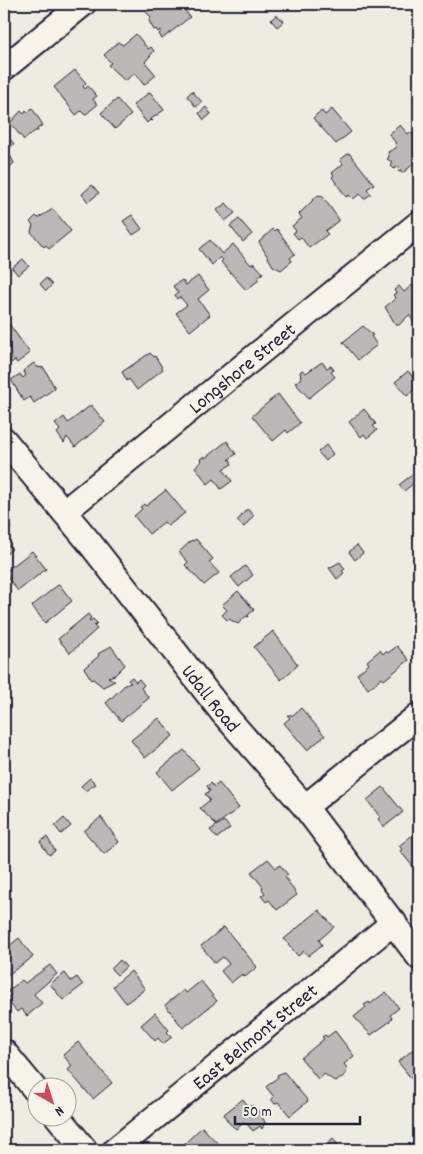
<svg xmlns="http://www.w3.org/2000/svg" width="423" height="1154" viewBox="0 0 423 1154" font-family="Dekko,sans-serif">
	<rect width="100%" height="100%" fill="#eeebe1"/>
	<filter id="ink" filterUnits="userSpaceOnUse"><feTurbulence type="fractalNoise" baseFrequency=".02" numOctaves="2"/><feDisplacementMap in="SourceGraphic" scale="10" xChannelSelector="R" yChannelSelector="G"/><feConvolveMatrix kernelMatrix="1 2 1 2 8 2 1 2 1" color-interpolation-filters="sRGB"/></filter>
	<g filter="url(#ink)">
		<g fill="#bbb8b7" stroke="#22223b">
			<polygon points="150,4 180,4 190,17 162,39 159,34 162,31 161,30 158,32 156,29 154,30 149,21 151,17 146,12 152,7"/>
			<polygon points="276,15 284,21 277,27 271,20"/>
			<polygon points="136,34 148,49 151,47 154,51 145,62 156,75 144,85 135,73 125,81 108,65 111,63 104,55 118,42 123,45"/>
			<polygon points="75,70 86,83 83,86 85,89 88,86 97,96 93,99 97,105 85,115 81,111 76,115 54,87"/>
			<polygon points="192,91 202,102 196,107 187,96"/>
			<polygon points="150,92 164,110 151,119 153,121 150,120 147,123 133,105"/>
			<polygon points="117,99 131,115 115,129 101,113"/>
			<polygon points="206,107 211,114 204,120 199,113"/>
			<polygon points="32,108 43,125 37,129 38,131 35,131 24,140 10,123 21,111 24,114 26,110 28,112"/>
			<polygon points="332,109 351,132 336,144 313,118 317,114 322,111 325,115"/>
			<polygon points="400,125 408,134 410,132 413,135 414,133 417,140 419,138 419,159 403,173 398,171 401,170 398,166 394,169 390,165 392,162 387,159 389,157 388,152 396,148 395,142 389,134"/>
			<polygon points="4,132 14,144 7,150 14,163 4,172"/>
			<polygon points="349,153 374,184 367,189 371,194 364,199 360,194 353,199 349,195 346,197 332,177 334,175 332,173 343,164 340,160"/>
			<polygon points="92,185 99,193 88,202 82,194"/>
			<polygon points="318,195 322,196 338,218 338,221 325,231 328,234 309,248 301,237 298,239 293,233 296,231 292,226 302,218 299,214"/>
			<polygon points="226,203 235,213 225,221 217,210"/>
			<polygon points="53,209 71,231 49,249 46,245 44,247 31,232 33,225 30,222 36,216 38,218"/>
			<polygon points="132,215 142,229 133,235 123,221"/>
			<polygon points="239,219 252,234 243,242 230,226"/>
			<polygon points="273,229 275,231 277,229 295,254 290,258 292,261 281,270 273,266 259,242"/>
			<polygon points="210,240 222,254 233,244 251,265 254,263 263,273 257,278 259,280 246,290 221,262 223,260 220,257 212,265 199,249"/>
			<polygon points="23,259 29,266 18,275 12,268"/>
			<polygon points="198,276 209,290 198,299 210,315 190,331 176,313 187,305 180,297 177,299 175,295 178,293 173,286 182,280 186,285"/>
			<polygon points="46,278 52,285 46,291 40,284"/>
			<polygon points="412,285 419,294 419,322 416,325 409,315 399,325 396,325 385,307 396,298 393,295 396,293 394,290 399,286 404,292"/>
			<polygon points="9,324 30,353 17,363 15,360 11,363 9,360 12,358 10,355 5,359 4,357 4,327"/>
			<polygon points="363,326 373,335 371,336 377,345 358,360 343,342"/>
			<polygon points="150,353 154,357 155,356 163,369 137,390 129,379 127,381 122,372"/>
			<polygon points="322,362 327,368 331,366 334,370 331,372 335,377 309,398 295,383 301,378 300,372 302,370 306,373"/>
			<polygon points="34,363 37,367 44,368 55,388 34,403 30,397 24,401 11,380 20,374 23,378 26,375 23,371"/>
			<polygon points="408,371 419,385 407,396 395,382"/>
			<polygon points="278,394 300,423 288,433 286,430 273,441 252,416"/>
			<polygon points="91,405 105,422 75,447 67,437 64,443 57,433 60,430 55,424 64,417 68,423"/>
			<polygon points="364,409 376,424 373,426 377,430 367,438 364,434 361,437 349,422"/>
			<polygon points="227,441 236,454 228,460 230,459 232,464 223,469 232,481 221,489 214,479 208,484 195,467 202,461 200,459 204,456 205,458"/>
			<polygon points="326,445 333,454 326,461 318,452"/>
			<polygon points="417,471 419,479 404,491 399,485"/>
			<polygon points="166,490 185,513 168,526 164,522 149,534 134,516 142,509 140,507 144,504 146,506"/>
			<polygon points="247,509 254,515 244,527 237,521"/>
			<polygon points="7,514 10,518 6,522 11,528 4,534 4,517"/>
			<polygon points="196,539 213,559 209,562 219,573 204,585 185,565 188,562 179,552 192,540 193,541"/>
			<polygon points="6,542 12,549 4,556 4,544"/>
			<polygon points="357,545 363,553 355,560 349,552"/>
			<polygon points="32,551 46,569 18,591 4,573"/>
			<polygon points="340,562 345,569 342,571 344,573 337,579 329,568"/>
			<polygon points="245,566 253,575 239,587 231,577"/>
			<polygon points="59,584 72,601 45,623 32,606"/>
			<polygon points="238,591 254,610 248,615 249,617 246,616 238,624 229,619 227,620 222,615 227,610 222,605"/>
			<polygon points="88,614 91,618 89,620 90,621 93,619 97,623 94,626 97,629 70,653 58,639"/>
			<polygon points="273,631 298,665 281,680 254,647"/>
			<polygon points="111,646 125,665 115,675 108,677 115,681 103,687 93,679 92,680 84,668 99,656 98,654"/>
			<polygon points="397,646 409,660 384,680 382,678 368,689 357,674 369,664 367,661 380,650 383,654 386,651 388,653"/>
			<polygon points="132,677 136,682 139,679 144,685 141,688 149,698 121,721 106,703 126,684 131,683 128,680"/>
			<polygon points="301,708 325,736 307,750 284,723 290,718 287,715 293,715"/>
			<polygon points="159,718 173,736 145,758 131,740"/>
			<polygon points="184,750 199,768 172,790 157,772"/>
			<polygon points="90,778 96,784 85,791 81,786"/>
			<polygon points="211,783 214,787 219,783 239,808 216,825 200,808 210,800 205,794 210,791 207,786"/>
			<polygon points="383,787 403,812 384,827 378,819 380,817 367,800"/>
			<polygon points="101,817 119,842 104,854 84,831"/>
			<polygon points="64,818 71,826 61,834 55,826"/>
			<polygon points="224,821 230,828 217,838 210,830"/>
			<polygon points="416,832 419,835 419,867 416,870 400,851 402,849 399,846"/>
			<polygon points="47,837 55,851 49,855 40,842"/>
			<polygon points="268,859 276,868 280,865 288,875 285,877 297,895 277,910 269,900 266,902 261,896 265,893 262,889 263,887 251,872"/>
			<polygon points="319,910 334,927 319,940 322,945 308,956 304,951 298,956 284,939"/>
			<polygon points="224,927 257,967 245,977 242,974 231,983 221,971 229,964 223,957 215,963 201,946"/>
			<polygon points="19,938 33,957 6,976 4,973 4,950"/>
			<polygon points="120,960 126,967 117,975 111,969"/>
			<polygon points="50,965 57,974 34,994 42,1003 27,1016 21,1009 17,1012 6,999 11,995 8,991 22,980 25,983"/>
			<polygon points="131,971 145,989 126,1003 113,986"/>
			<polygon points="65,973 71,981 77,977 83,985 63,1000 50,984"/>
			<polygon points="201,981 217,1001 183,1028 165,1005 184,990 186,993"/>
			<polygon points="386,992 399,1008 390,1015 392,1018 388,1023 371,1035 354,1017 366,1007 364,1005 369,1002 370,1004"/>
			<polygon points="155,1013 169,1030 167,1032 172,1037 163,1044 158,1038 155,1041 141,1025"/>
			<polygon points="335,1031 354,1056 344,1064 347,1068 346,1074 336,1082 324,1074 318,1079 301,1058 324,1039 322,1037 325,1035 327,1037"/>
			<polygon points="78,1042 112,1083 93,1099 68,1070 72,1066 63,1055"/>
			<polygon points="417,1046 419,1049 419,1088 398,1062"/>
			<polygon points="284,1072 308,1101 290,1116 278,1102 275,1104 271,1099 274,1097 266,1087 278,1077 277,1075"/>
			<polygon points="243,1099 249,1107 252,1105 257,1109 265,1122 262,1129 260,1126 253,1131 245,1122 236,1129 228,1122 224,1114"/>
			<polygon points="202,1127 224,1150 190,1150 184,1144"/>
			<polygon points="333,1138 338,1145 332,1150 324,1150 322,1148"/>
			<polygon points="4,1139 14,1150 4,1150"/>
		</g>
		<g fill="none" stroke-linecap="round" stroke-linejoin="round">
			<g stroke="#22223b" stroke-width="28">
				<g id="minor">
					<polyline points="4,68 83,4"/>
					<path id="s1" d="M4,440L89,542L223,713L305,807L419,957"/>
					<path id="s2" d="M64,512L419,223"/>
					<polyline points="305,807 419,715"/>
					<polyline points="4,1052 38,1093"/>
					<polyline points="57,1116 85,1150"/>
					<path id="s3" d="M115,1150L394,922"/>
				</g>
			</g>
			<use href="#minor" stroke="#f7f3e8" stroke-width="24"/>
		</g>
	</g>
	<g text-anchor="middle" stroke-width="4" stroke-linejoin="round" paint-order="stroke">
		<g font-size="20" fill="#22223b" stroke="#f7f3e8">
			<text dy="7" stroke="none"><textPath href="#s2" startOffset="229">Longshore Street</textPath></text>
			<text dy="7" stroke="none"><textPath href="#s1" startOffset="331">Udall Road</textPath></text>
			<text dy="7" stroke="none"><textPath href="#s3" startOffset="180">East Belmont Street</textPath></text>
		</g>
	</g>
	<rect width="423" height="1154" fill="none" stroke="#f7f3e8" stroke-width="20"/>
	<rect x="10" y="10" width="403" height="1134" fill="none" stroke="#22223b" stroke-width="2" filter="url(#ink)"/>
	<g transform="translate(52 1102) rotate(141)"><circle r="24" fill="#f7f3e8" stroke="#a29fa3"/>
	<path d="M0-4L9 19L0 12L-9 19Z" fill="#d1495b"/>
	<text y="-8" font-size="14" font-weight="bold" text-anchor="middle" fill="#22223b">N</text>
	</g>
	<path d="M235 1116v8h125v-8" fill="none" stroke="#22223b" stroke-width="2.5"/>
	<text x="243" y="1116" font-size="15" fill="#22223b" stroke="#f7f3e8" stroke-width="4" paint-order="stroke">50 m</text>
</svg>
